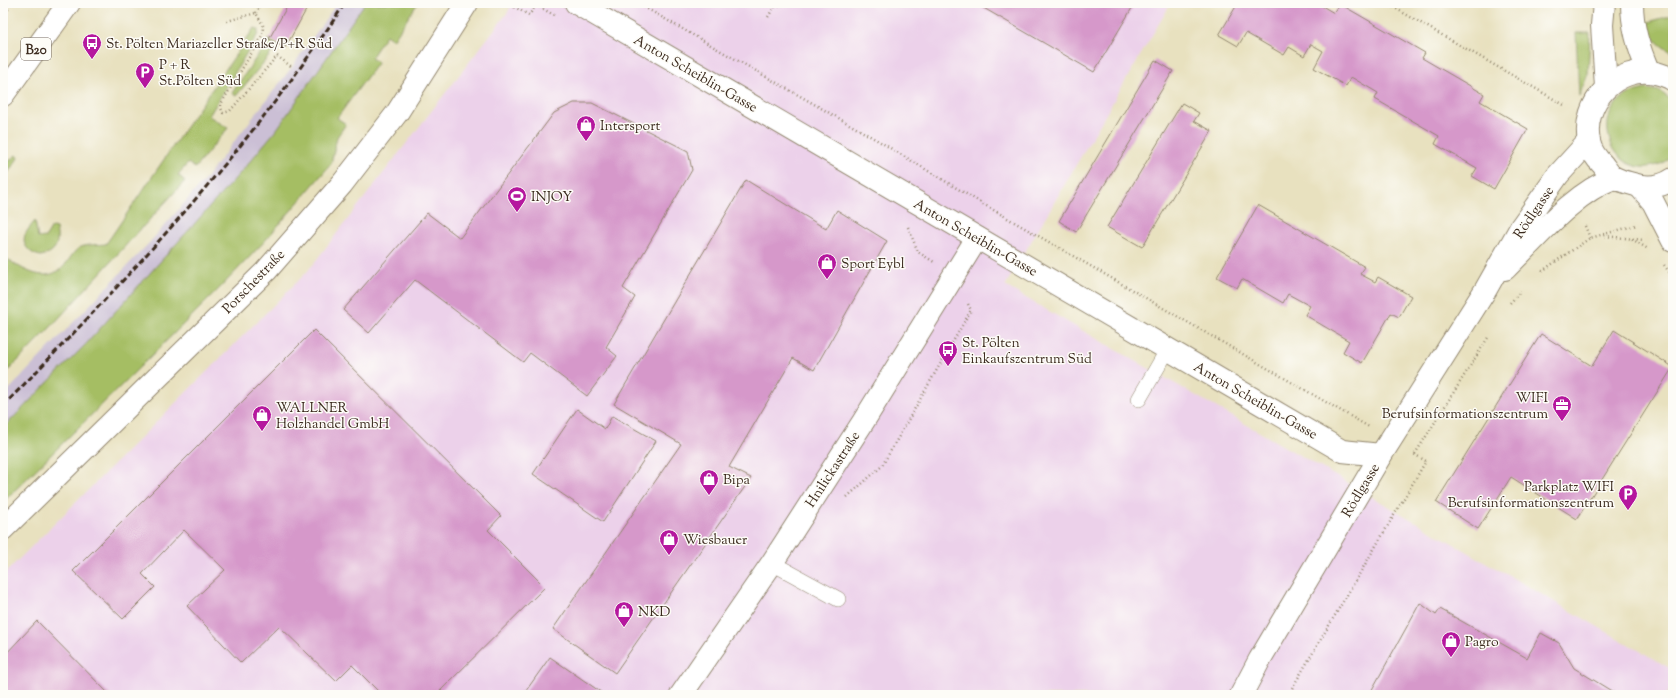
<svg xmlns="http://www.w3.org/2000/svg" width="1676" height="698" viewBox="0 0 1676 698" font-family="'Sorts Mill Goudy',serif">
	<rect width="100%" height="100%" fill="#fdfcf7"/>
	<filter id="ink" filterUnits="userSpaceOnUse"><feTurbulence type="fractalNoise" baseFrequency=".025" numOctaves="2"/><feDisplacementMap in="SourceGraphic" scale="8" xChannelSelector="R" yChannelSelector="G"/><feConvolveMatrix kernelMatrix="1 2 1 2 8 2 1 2 1" color-interpolation-filters="sRGB"/></filter>
	<filter id="wash" filterUnits="userSpaceOnUse"><feTurbulence type="fractalNoise" baseFrequency=".012" numOctaves="4" result="noise"/><feDisplacementMap in="SourceGraphic" scale="16" xChannelSelector="R" yChannelSelector="G"/><feGaussianBlur stdDeviation="0.9" result="paint"/><feColorMatrix in="noise" values="0 0 0 0 0 0 0 0 0 0 0 0 0 0 0 0 0 1.4 0 .05"/><feComposite in="paint" operator="in"/></filter>
	<g filter="url(#wash)">
		<rect width="100%" height="100%" fill="#e8e1bf"/>
		<polygon fill="#ecd1ea" points="512,3 1171,3 1005,286 1673,670 1673,685 1665,695 3,695 3,575 307,272 508,12"/>
		<polygon fill="#cbbfd5" points="337,3 365,3 277,129 241,172 87,343 3,428 3,396 150,242 202,183 292,67"/>
		<g fill="#a5be64" stroke="#707441">
			<polygon points="365,3 418,3 393,40 386,35 371,58 378,62 337,118 346,124 337,137 331,164 264,242 215,293 3,502 3,428 87,343 241,172 277,129"/>
			<path d="M1673,15V52C1659,47 1651,36 1645,23Z"/>
			<path d="M254,28L258,29V34L209,116L228,128L195,168L188,163L178,175L185,181L48,330L3,376V256C19,267 43,285 62,268C69,262 73,250 81,247C88,244 99,245 106,244Z"/>
			<polygon points="1576,33 1590,33 1588,74 1579,96"/>
			<polygon points="269,39 279,44 236,96 232,93"/>
			<path d="M1647,89L1659,91L1673,101V157C1613,199 1575,98 1647,89Z"/>
			<polygon points="16,155 18,158 3,180 3,166"/>
			<path d="M35,221L38,238L46,237L52,227L56,228C59,243 57,252 41,256C32,255 21,246 25,235C27,230 31,226 35,221Z"/>
		</g>
		<g id="blocks">
			<g fill="#d698ca">
				<polygon points="289,3 310,3 285,48 269,39"/>
				<polygon points="975,3 1135,3 1094,72"/>
				<polygon points="1238,3 1317,3 1334,13 1340,4 1425,53 1422,58 1484,94 1480,101 1528,129 1494,189 1472,176 1477,168 1435,144 1439,136 1375,99 1378,93 1351,77 1346,86 1314,68 1323,51 1311,44 1304,56 1289,47 1284,55 1246,33 1238,46 1219,35"/>
				<polygon points="1155,60 1173,71 1076,232 1059,221"/>
				<polygon points="574,103 592,103 688,151 692,170 623,288 635,297 606,347 617,356 587,396 530,353 523,362 415,280 369,333 343,310 427,213 460,238 554,113"/>
				<polygon points="1182,103 1199,113 1194,121 1212,131 1142,247 1107,227"/>
				<polygon points="746,180 826,229 837,210 887,241 814,370 793,358 729,467 751,478 615,673 553,629 681,444 614,404"/>
				<polygon points="1258,205 1365,267 1360,274 1375,282 1378,277 1411,296 1399,317 1391,313 1362,363 1343,352 1349,341 1305,315 1310,306 1288,294 1283,303 1242,279 1237,288 1217,277"/>
				<polygon points="314,330 501,516 488,530 545,587 436,695 382,695 352,665 336,681 279,626 241,663 187,606 225,570 184,530 142,574 155,587 123,619 73,571"/>
				<polygon points="1614,330 1673,367 1577,519 1511,477 1478,529 1436,502 1541,334 1592,366"/>
				<polygon points="577,409 605,429 612,416 656,441 603,522 533,474"/>
				<polygon points="1420,603 1436,615 1440,609 1527,658 1541,633 1559,643 1574,668 1618,695 1369,695"/>
				<polygon points="37,621 110,695 3,695 3,657"/>
				<polygon points="550,657 605,695 523,695"/>
			</g>
		</g>
	</g>
	<g filter="url(#ink)">
		<use href="#blocks" fill-opacity="0" stroke="#92866e" stroke-width="1"/>
		<g fill="none" stroke-linecap="round" stroke-linejoin="round">
			<g stroke="#92866e" stroke-width="16">
				<g id="lane">
					<polyline points="1139,399 1168,349"/>
					<polyline points="772,563 838,599"/>
				</g>
			</g>
			<g stroke="#92866e" stroke-width="24">
				<g id="street">
					<polyline points="681,695 772,563 863,422 977,238"/>
					<polyline points="1241,695 1260,659 1381,455"/>
				</g>
			</g>
			<g stroke="#92866e" stroke-width="24">
				<g id="secondary">
					<polyline points="576,3 1342,451 1381,455 1486,289 1521,227 1558,175 1589,141"/>
					<polyline points="1604,3 1602,25 1606,87"/>
					<path d="M1632,3C1632,28 1639,50 1649,72"/>
					<path d="M1673,80C1668,76 1662,75 1656,73C1617,64 1581,103 1589,142C1591,151 1596,158 1603,165C1606,169 1610,176 1615,178C1619,180 1625,182 1629,183C1644,188 1660,188 1673,179"/>
					<polyline points="1640,187 1653,202 1673,241"/>
					<path d="M1505,269C1536,239 1573,193 1614,178"/>
					<polyline points="3,529 266,271 342,184 397,113 467,3"/>
				</g>
			</g>
			<g stroke="#92866e" stroke-width="24">
				<polyline id="primary" points="3,95 69,3"/>
			</g>
			<g stroke="#92866e" stroke-width="2.5" stroke-dasharray="1 3" stroke-linecap="butt">
				<polyline points="507,3 529,15 538,3"/>
				<polyline points="637,3 877,140 983,204 1369,427"/>
				<polyline points="1386,3 1566,106"/>
				<polyline points="536,5 554,15"/>
				<polyline points="256,13 261,3"/>
				<polyline points="768,17 774,7 790,3"/>
				<polyline points="227,21 256,13 264,27 263,34 221,104 221,108 223,113 230,111 277,56 292,67"/>
				<polyline points="3,25 10,3"/>
				<polyline points="1585,226 1590,238"/>
				<polyline points="908,227 918,252 934,262"/>
				<polyline points="1605,236 1644,240"/>
				<polyline points="1632,239 1648,249"/>
				<polyline points="1664,265 1673,277"/>
				<polyline points="1542,271 1590,238 1637,225"/>
				<polyline points="1510,303 1521,291"/>
				<polyline points="1415,454 1489,336"/>
				<polyline points="847,497 882,466 971,310 967,302"/>
				<polyline points="1288,695 1426,461 1412,453"/>
			</g>
			<use href="#lane" stroke="#fff" stroke-width="15"/>
			<use href="#street" stroke="#fff" stroke-width="22"/>
			<use href="#secondary" stroke="#fff" stroke-width="22"/>
			<use href="#primary" stroke="#fff" stroke-width="22"/>
			<path stroke="#3b2a1e" stroke-width="3" stroke-dasharray="6 3" stroke-linecap="butt" d="M3,406C126,280 248,151 345,3"/>
		</g>
	</g>
	<defs>
		<g id="bus-pin" transform="scale(1)"><path d="M0 17L-7.5 6A9.5 9.5 0 1 1 7.5 6Z" fill="#b5179e" stroke="#fdfcf7"/><path d="M-5-6H5V4H4V6H2V4H-2V6H-4V4H-5ZM-3.5-4V0h7V-4ZM-3.5 1.2v1.5H-2V1.2ZM2 1.2v1.5H3.5V1.2Z" fill="#fff"/></g>
		<g id="parking-pin" transform="scale(1)"><path d="M0 17L-7.5 6A9.5 9.5 0 1 1 7.5 6Z" fill="#b5179e" stroke="#fdfcf7"/><path d="M-3.5-5.5H1a3.5 3.5 0 0 1 0 7H-1V5.5H-3.5ZM-1-3.4V-.6H.8a1.4 1.4 0 0 0 0-2.8Z" fill="#fff"/></g>
		<g id="shop-pin" transform="scale(1)"><path d="M0 17L-7.5 6A9.5 9.5 0 1 1 7.5 6Z" fill="#b5179e" stroke="#fdfcf7"/><path d="M-5-2.5h2.3a2.7 3.5 0 0 1 5.4 0H5L5.5 6h-11ZM-1.5-2.5h3a1.5 2.3 0 0 0-3 0Z" fill="#fff"/></g>
		<g id="stadium-pin" transform="scale(1)"><path d="M0 17L-7.5 6A9.5 9.5 0 1 1 7.5 6Z" fill="#b5179e" stroke="#fdfcf7"/><path d="M0-5a6.5 5 0 1 0 0 10a6.5 5 0 1 0 0-10ZM-3.5-1.8h7v3.6h-7Z" fill="#fff"/></g>
		<g id="office-pin" transform="scale(1)"><path d="M0 17L-7.5 6A9.5 9.5 0 1 1 7.5 6Z" fill="#b5179e" stroke="#fdfcf7"/><path d="M-6-3h4V-5.5h4V-3h4V5H-6ZM-1-4.5V-3h2v-1.5ZM-6 0V1H6V0Z" fill="#fff"/></g>
	</defs>
	<g fill-rule="evenodd">
		<use href="#bus-pin" x="92" y="43"/>
		<use href="#parking-pin" x="145" y="72"/>
		<use href="#shop-pin" x="586" y="125"/>
		<use href="#stadium-pin" x="517" y="196"/>
		<use href="#shop-pin" x="827" y="263"/>
		<use href="#bus-pin" x="948" y="350"/>
		<use href="#office-pin" x="1562" y="405"/>
		<use href="#shop-pin" x="262" y="415"/>
		<use href="#shop-pin" x="709" y="479"/>
		<use href="#parking-pin" x="1628" y="494"/>
		<use href="#shop-pin" x="669" y="539"/>
		<use href="#shop-pin" x="624" y="611"/>
		<use href="#shop-pin" x="1451" y="641"/>
	</g>
	<g text-anchor="middle" stroke-width="3" stroke-linejoin="round" paint-order="stroke">
		<rect fill="#fdfcf7" stroke="#75695f" stroke-width="1" x="21" y="38" width="30" height="22" rx="3"/>
		<g font-size="13" font-weight="bold" fill="#3b2a1e">
			<text x="36" y="54">B20</text>
		</g>
		<g font-size="14" fill="#3b2a1e" stroke="#fdfcf7" text-anchor="start">
			<text x="106" y="48">St. Pölten Mariazeller Straße/P+R Süd</text>
			<text x="159" y="69">P + R<tspan x="159" dy="16">St.Pölten Süd</tspan></text>
			<text x="600" y="130">Intersport</text>
			<text x="531" y="201">INJOY</text>
			<text x="841" y="268">Sport Eybl</text>
			<text x="962" y="347">St. Pölten<tspan x="962" dy="16">Einkaufszentrum Süd</tspan></text>
			<text x="1548" y="402" text-anchor="end">WIFI<tspan x="1548" dy="16">Berufsinformationszentrum</tspan></text>
			<text x="276" y="412">WALLNER<tspan x="276" dy="16">Holzhandel GmbH</tspan></text>
			<text x="723" y="484">Bipa</text>
			<text x="1614" y="491" text-anchor="end">Parkplatz WIFI<tspan x="1614" dy="16">Berufsinformationszentrum</tspan></text>
			<text x="683" y="544">Wiesbauer</text>
			<text x="638" y="616">NKD</text>
			<text x="1465" y="646">Pagro</text>
		</g>
		<g font-size="14" fill="#3b2a1e" stroke="#fdfcf7">
			<text transform="translate(696 73) rotate(30)" y="5">Anton Scheiblin-Gasse</text>
			<text transform="translate(1533 212) rotate(-56)" y="5">Rödlgasse</text>
			<text transform="translate(976 237) rotate(30)" y="5">Anton Scheiblin-Gasse</text>
			<text transform="translate(253 281) rotate(-46)" y="5">Porschestraße</text>
			<text transform="translate(1256 400) rotate(30)" y="5">Anton Scheiblin-Gasse</text>
			<text transform="translate(832 469) rotate(-57)" y="5">Hnilickastraße</text>
			<text transform="translate(1360 490) rotate(-59)" y="5">Rödlgasse</text>
		</g>
	</g>
	<rect width="1676" height="698" fill="none" stroke="#fdfcf7" stroke-width="16"/>
</svg>
